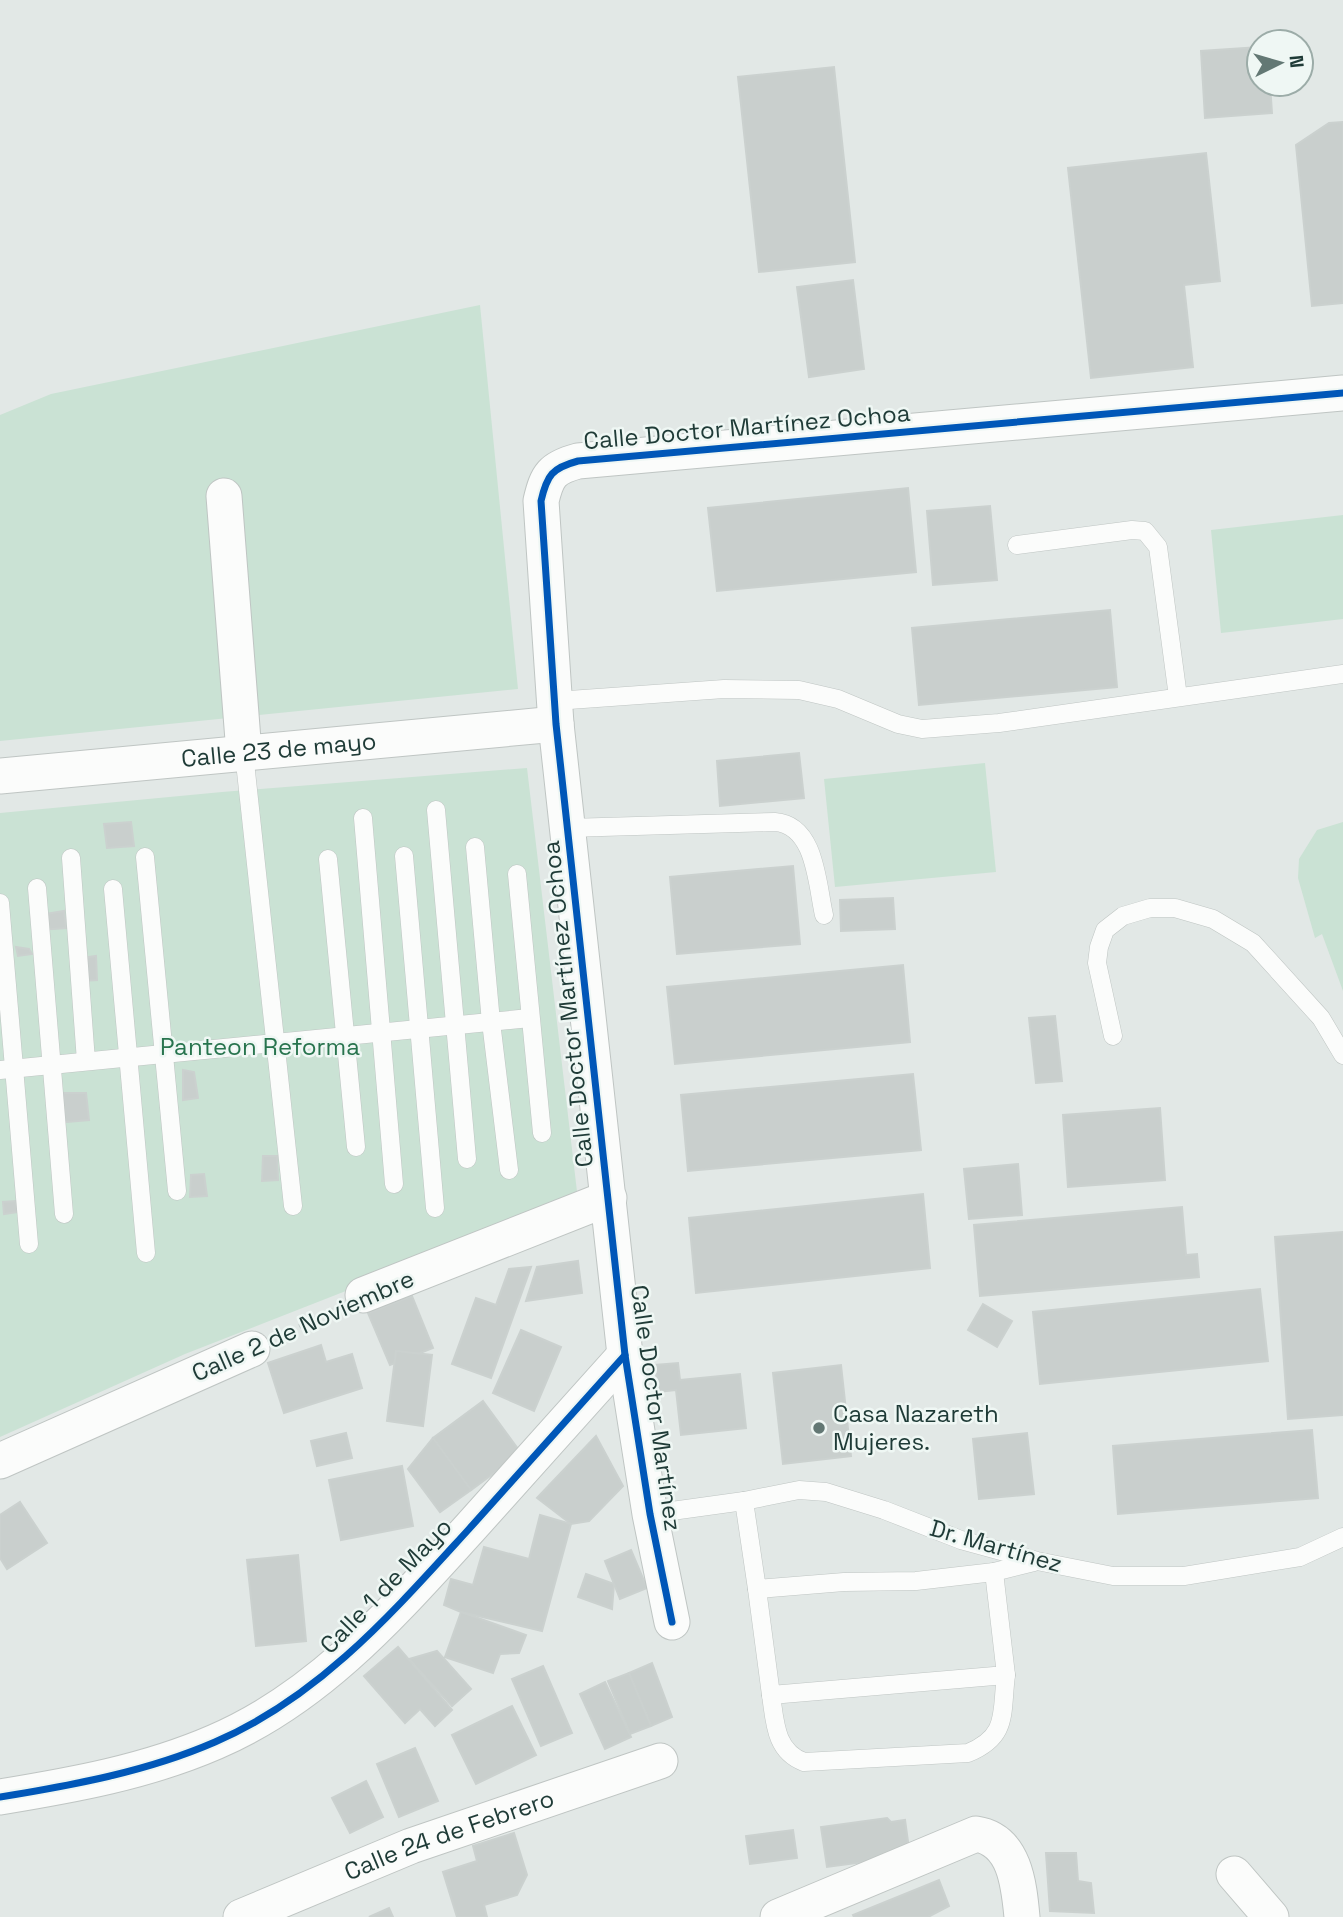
<svg xmlns="http://www.w3.org/2000/svg" width="1343" height="1917" viewBox="0 0 1343 1917" font-family="'Space Grotesk',sans-serif">
	<rect width="100%" height="100%" fill="#e2e8e6"/>
	<g fill="#cae2d4">
		<polygon points="480,305 518,689 0,741 0,415 51,394"/>
		<polygon points="1343,515 1343,619 1221,633 1211,530"/>
		<polygon points="985,763 996,872 835,887 824,779"/>
		<polygon points="527,768 578,1200 185,1354 0,1437 0,813 222,792"/>
		<polygon points="1343,822 1343,991 1322,934 1315,938 1298,878 1299,859 1317,830"/>
	</g>
	<g fill="#c9cfcd" stroke="#cbd1cf" stroke-width="2">
		<polygon points="1259,47 1259,84 1270,84 1272,113 1205,118 1201,51"/>
		<polygon points="834,67 855,262 759,272 738,77"/>
		<polygon points="1343,122 1343,303 1312,306 1296,145 1329,123"/>
		<polygon points="1206,153 1220,281 1184,285 1193,367 1091,378 1068,168"/>
		<polygon points="853,280 864,369 809,377 797,287"/>
		<polygon points="908,488 916,572 717,591 708,508"/>
		<polygon points="990,506 997,580 933,585 927,511"/>
		<polygon points="1110,610 1117,687 919,705 912,628"/>
		<polygon points="799,753 804,798 720,806 717,761"/>
		<polygon points="131,822 134,846 107,848 104,824"/>
		<polygon points="793,866 800,944 677,954 670,877"/>
		<polygon points="893,898 895,929 841,931 840,900"/>
		<polygon points="64,911 66,928 40,930 39,915"/>
		<polygon points="16,947 29,949 32,954 18,956"/>
		<polygon points="96,956 97,980 84,981 81,958"/>
		<polygon points="903,965 910,1042 675,1064 667,987"/>
		<polygon points="1055,1016 1062,1081 1036,1083 1029,1018"/>
		<polygon points="183,1070 194,1072 198,1098 183,1100"/>
		<polygon points="913,1074 921,1150 688,1171 681,1095"/>
		<polygon points="54,1093 86,1093 89,1120 56,1123"/>
		<polygon points="1160,1108 1165,1180 1068,1187 1063,1115"/>
		<polygon points="263,1156 277,1156 278,1180 262,1181"/>
		<polygon points="1018,1164 1022,1215 969,1219 964,1169"/>
		<polygon points="204,1174 207,1196 190,1197 191,1175"/>
		<polygon points="923,1194 930,1268 696,1293 689,1218"/>
		<polygon points="16,1201 18,1212 4,1214 3,1202"/>
		<polygon points="1182,1207 1186,1255 1197,1254 1199,1277 980,1296 974,1225"/>
		<polygon points="1343,1232 1343,1415 1288,1419 1275,1237"/>
		<polygon points="578,1261 582,1293 526,1301 537,1267"/>
		<polygon points="531,1267 491,1378 452,1364 476,1298 496,1305 509,1269"/>
		<polygon points="1260,1289 1268,1361 1040,1384 1033,1312"/>
		<polygon points="412,1296 433,1348 390,1365 368,1313"/>
		<polygon points="983,1304 1012,1321 997,1347 968,1330"/>
		<polygon points="521,1330 561,1347 534,1411 493,1393"/>
		<polygon points="321,1345 326,1362 352,1354 362,1388 284,1413 268,1363"/>
		<polygon points="396,1351 432,1355 423,1426 387,1421"/>
		<polygon points="678,1363 680,1380 740,1374 746,1428 681,1435 676,1390 658,1392 655,1365"/>
		<polygon points="841,1365 851,1456 783,1464 773,1373"/>
		<polygon points="483,1401 521,1453 471,1490 433,1438"/>
		<polygon points="1312,1430 1318,1498 1118,1514 1113,1446"/>
		<polygon points="346,1433 352,1458 317,1466 311,1441"/>
		<polygon points="1027,1433 1034,1494 979,1499 973,1439"/>
		<polygon points="596,1436 623,1486 589,1521 571,1524 537,1498"/>
		<polygon points="433,1438 471,1490 440,1512 408,1469"/>
		<polygon points="402,1466 413,1526 341,1540 329,1480"/>
		<polygon points="20,1502 47,1543 7,1569 0,1558 0,1515"/>
		<polygon points="540,1515 571,1524 542,1631 461,1612 444,1605 451,1579 473,1585 484,1547 529,1559"/>
		<polygon points="631,1550 647,1588 620,1599 605,1561"/>
		<polygon points="298,1555 306,1641 256,1646 247,1560"/>
		<polygon points="586,1574 614,1584 612,1609 578,1597"/>
		<polygon points="461,1612 526,1635 519,1653 500,1654 493,1673 445,1657"/>
		<polygon points="398,1647 452,1710 435,1726 420,1709 405,1723 364,1676"/>
		<polygon points="437,1651 471,1689 452,1706 409,1659"/>
		<polygon points="652,1663 672,1717 651,1726 629,1673"/>
		<polygon points="543,1666 572,1733 541,1746 512,1679"/>
		<polygon points="629,1673 651,1726 630,1734 608,1681"/>
		<polygon points="605,1682 631,1737 605,1749 580,1694"/>
		<polygon points="512,1706 536,1755 476,1784 452,1735"/>
		<polygon points="415,1748 438,1801 399,1817 377,1764"/>
		<polygon points="366,1781 383,1817 350,1833 332,1798"/>
		<polygon points="887,1818 891,1822 905,1820 910,1856 827,1867 821,1827"/>
		<polygon points="793,1830 797,1858 750,1864 746,1836"/>
		<polygon points="514,1833 527,1875 517,1895 484,1905 487,1917 457,1917 443,1872 477,1861 473,1846"/>
		<polygon points="1046,1853 1076,1853 1078,1881 1091,1883 1094,1913 1050,1911"/>
		<polygon points="939,1880 949,1906 928,1917 854,1917 853,1915"/>
		<polygon points="389,1908 393,1917 369,1917"/>
	</g>
	<g fill="none" stroke-linecap="round" stroke-linejoin="round">
		<g stroke="#bfc5c3" stroke-width="19">
			<g id="lane">
				<polyline points="1017,545 1132,530 1145,531 1158,547 1178,697"/>
				<polyline points="555,701 724,689 799,690 838,699 898,724 922,729 999,723 1343,674"/>
				<polyline points="244,753 293,1206"/>
				<polyline points="436,810 467,1159"/>
				<polyline points="363,818 394,1184"/>
				<path d="M568,828L775,822C816,825 817,885 824,915"/>
				<polyline points="475,847 491,1022 509,1170"/>
				<polyline points="404,856 435,1208"/>
				<polyline points="145,857 177,1191"/>
				<polyline points="71,858 86,1061"/>
				<polyline points="328,859 356,1147"/>
				<polyline points="517,874 542,1133"/>
				<polyline points="37,888 64,1214"/>
				<polyline points="113,889 146,1253"/>
				<polyline points="0,903 29,1244"/>
				<polyline points="1113,1036 1097,963 1099,947 1105,930 1123,916 1150,908 1175,908 1213,919 1253,943 1321,1018 1343,1055"/>
				<polyline points="0,1070 530,1018"/>
				<polyline points="744,1501 757,1589 844,1582 916,1581 994,1572 1034,1562"/>
				<polyline points="650,1514 744,1501 799,1490 826,1492 884,1510 961,1540 1037,1561 1113,1576 1184,1576 1300,1557 1343,1537"/>
				<polyline points="757,1589 771,1695 1006,1675 994,1572"/>
				<path d="M771,1695C775,1722 775,1751 804,1762L968,1753C1009,1736 1001,1713 1006,1675"/>
			</g>
		</g>
		<g stroke="#bfc5c3" stroke-width="37">
			<g id="street">
				<polyline points="224,496 244,753"/>
				<path id="s1" d="M0,776L556,724"/>
				<polyline points="363,1295 609,1198"/>
				<polyline points="0,1461 252,1349"/>
				<path d="M672,1622L650,1514L625,1355L556,724L541,501C547,475 552,468 578,461L1343,393"/>
				<path d="M0,1797C73,1785 146,1772 215,1742C320,1697 394,1611 469,1529C521,1471 573,1413 625,1355"/>
				<polyline points="1234,1874 1271,1917"/>
				<path id="s2" d="M241,1917L411,1846L660,1761"/>
				<path d="M778,1917L976,1834C1015,1840 1019,1885 1022,1917"/>
			</g>
		</g>
		<polyline stroke="#bfc8c7" stroke-width="4.5" stroke-dasharray="3.5 5" stroke-linecap="butt" points="284,1334 333,1310"/>
		<use href="#lane" stroke="#fbfcfb" stroke-width="18"/>
		<use href="#street" stroke="#fbfcfb" stroke-width="35"/>
		<g stroke="#eff7f4" stroke-width="11">
			<g id="cycleway">
				<path d="M672,1622L650,1514L625,1355L556,724L541,501C547,475 552,468 578,461L1343,393"/>
				<path d="M0,1797C73,1785 146,1772 215,1742C320,1697 394,1611 469,1529C521,1471 573,1413 625,1355"/>
			</g>
		</g>
		<use href="#cycleway" stroke="#0057b8" stroke-width="7"/>
	</g>
	<circle fill="#637874" stroke="#eff7f4" stroke-width="2.5" cx="819" cy="1428" r="7"/>
	<g text-anchor="middle" stroke-width="5" stroke-linejoin="round" paint-order="stroke">
		<g font-size="24" fill="#1f3b37" stroke="#eff7f4">
			<text transform="translate(747 427) rotate(-5)" y="8">Calle Doctor Martínez Ochoa</text>
			<text dy="8" stroke="none"><textPath href="#s1" startOffset="280">Calle 23 de mayo</textPath></text>
			<text transform="translate(568 1004) rotate(-96)" y="8">Calle Doctor Martínez Ochoa</text>
			<text transform="translate(303 1326) rotate(-24)" y="8">Calle 2 de Noviembre</text>
			<text transform="translate(656 1408) rotate(82)" y="8">Calle Doctor Martínez</text>
			<text transform="translate(996 1546) rotate(16)" y="8">Dr. Martínez</text>
			<text transform="translate(386 1586) rotate(-46)" y="8">Calle 1 de Mayo</text>
			<text dy="8" stroke="none"><textPath href="#s2" startOffset="224">Calle 24 de Febrero</textPath></text>
		</g>
		<g font-size="24" fill="#28744e" stroke="#eff7f4">
			<text x="260" y="1055">Panteon Reforma</text>
		</g>
		<g font-size="24" fill="#1f3b37" stroke="#eff7f4" text-anchor="start">
			<text x="833" y="1422">Casa Nazareth<tspan x="833" dy="28">Mujeres.</tspan></text>
		</g>
	</g>
	<g transform="translate(1280 63) rotate(85)"><circle r="33" fill="#eff7f4" stroke="#9caca8" stroke-width="2"/>
	<path d="M0-5L12 26L0 18L-12 26Z" fill="#637874"/>
	<text y="-10" font-size="19" font-weight="bold" text-anchor="middle" fill="#1f3b37">N</text>
	</g>
</svg>
